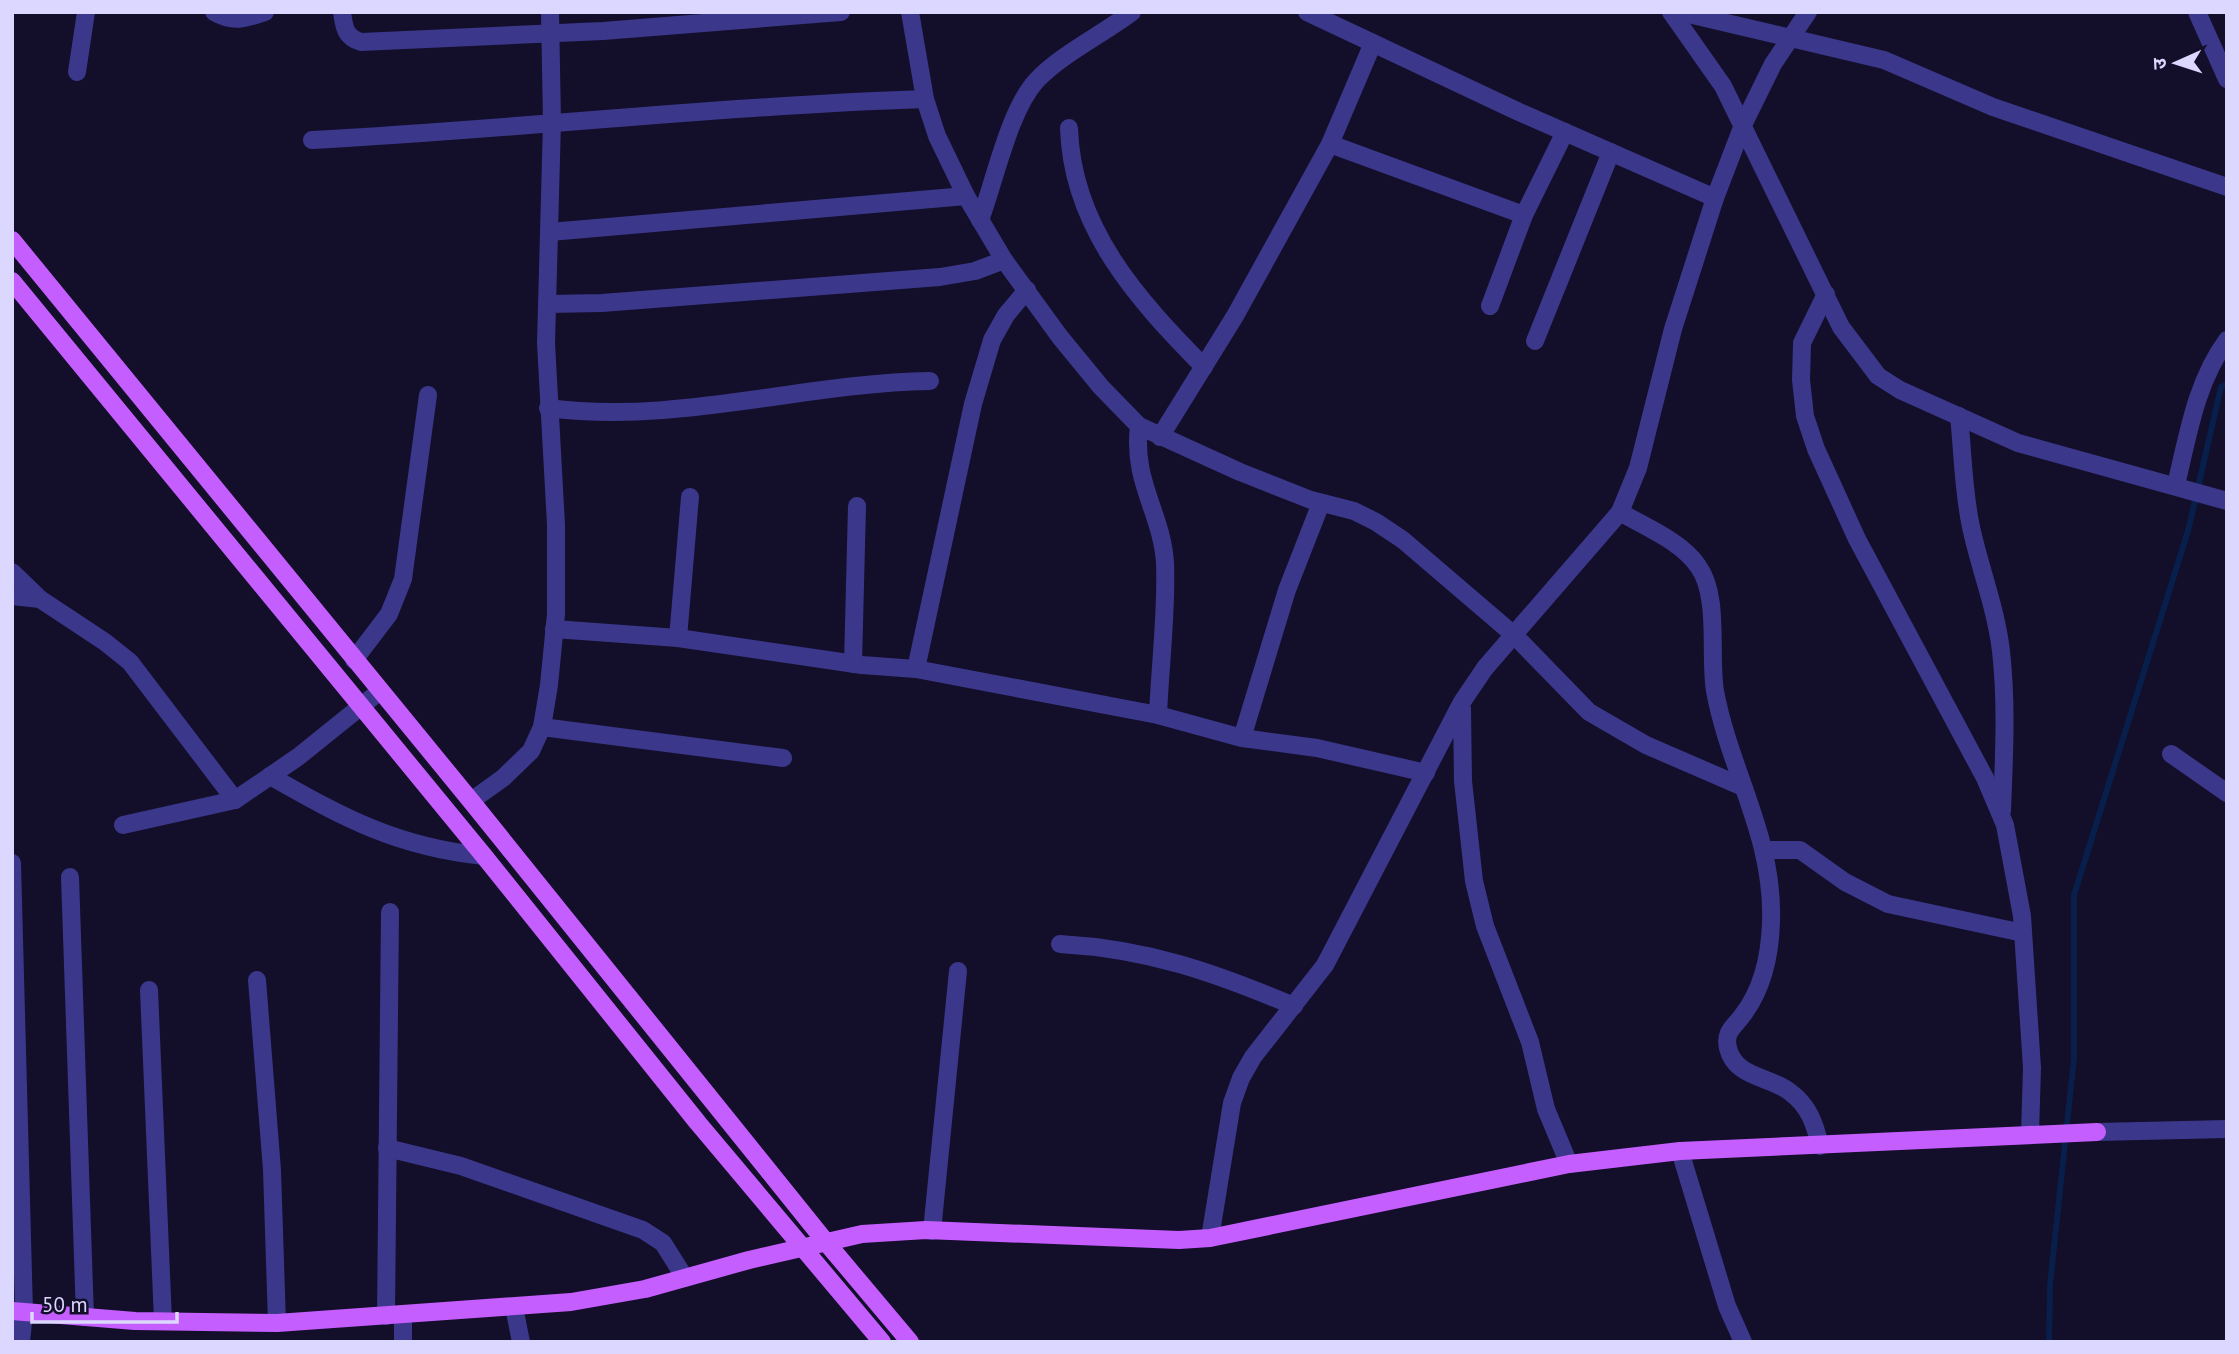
<svg xmlns="http://www.w3.org/2000/svg" width="2239" height="1354" viewBox="0 0 2239 1354" font-family="'PT Sans','Noto Sans Devanagari',sans-serif">
	<rect width="100%" height="100%" fill="#130e29"/>
	<g fill="none" stroke-linecap="round" stroke-linejoin="round">
		<polyline stroke="#071f4a" stroke-width="6" points="2049,1342 2050,1285 2074,1058 2074,895 2188,531 2221,387 2227,384"/>
		<g stroke="#3b378b" stroke-width="18">
			<path d="M214,12C233,23 245,19 265,12"/>
			<path d="M342,12C344,27 345,37 361,42L603,31L841,12"/>
			<polyline points="910,12 925,99 937,136 966,196 1004,260 1060,337 1101,387 1139,426 1240,472 1311,500 1354,511 1376,522 1403,540 1514,635 1589,712 1646,745 1743,787"/>
			<polyline points="1307,12 1519,112 1715,198"/>
			<polyline points="1671,12 1723,86 1841,327 1878,376 1900,390 2018,443 2227,501"/>
			<polyline points="1680,12 1884,60 1993,107 2227,187"/>
			<polyline points="2197,12 2227,79"/>
			<polyline points="77,72 86,12"/>
			<path d="M1069,128C1072,228 1138,300 1204,367"/>
			<path d="M312,140C516,129 720,106 925,99"/>
			<polyline points="1330,144 1524,215"/>
			<path d="M980,220C995,180 1009,111 1036,81C1060,55 1103,34 1132,12"/>
			<polyline points="550,232 966,196"/>
			<polyline points="1826,294 1802,343 1801,380 1805,416 1816,449 1857,539 1985,778 2005,825 2022,916 2032,1068 2030,1134"/>
			<polyline points="549,304 602,303 940,277 975,271 1004,260"/>
			<polyline points="1490,306 1524,215 1565,132"/>
			<polyline points="1535,341 1611,152"/>
			<path d="M548,408C677,425 802,383 930,381"/>
			<path d="M1959,416C1963,454 1963,490 1971,527C1980,569 1996,608 2001,651C2007,704 2004,758 2002,811"/>
			<path d="M1139,426C1132,482 1162,513 1165,563C1167,612 1160,666 1158,715"/>
			<polyline points="1160,437 1235,316 1330,144 1373,43"/>
			<path d="M2176,485C2188,435 2196,382 2227,340"/>
			<path d="M1620,512C1645,527 1681,541 1698,566C1720,596 1709,655 1715,691C1730,772 1774,836 1771,922C1770,956 1763,989 1742,1016C1734,1027 1724,1032 1728,1048C1735,1078 1770,1076 1790,1092C1809,1106 1815,1124 1820,1146"/>
			<polyline points="12,572 40,599 105,642 130,662 235,800"/>
			<polyline points="12,596 40,599"/>
			<polyline points="554,629 678,638 862,665 916,669 1158,715 1242,738 1317,748 1426,773"/>
			<polyline points="678,638 690,497"/>
			<polyline points="354,660 389,614 403,579 428,395"/>
			<polyline points="853,664 857,506"/>
			<polyline points="916,669 973,404 992,340 1006,315 1027,290"/>
			<polyline points="1462,708 1463,781 1474,881 1485,926 1530,1042 1546,1109 1569,1164"/>
			<polyline points="542,727 783,758"/>
			<polyline points="1242,738 1287,590 1321,503"/>
			<polyline points="2171,754 2227,793"/>
			<path d="M270,776C344,818 397,847 484,856"/>
			<polyline points="471,801 503,778 531,751 542,727 549,685 556,614 556,525 546,343 552,122 550,12"/>
			<polyline points="123,825 235,800 298,757 380,691"/>
			<polyline points="1766,850 1800,850 1845,882 1888,904 2023,933"/>
			<polyline points="12,863 24,1312 21,1342"/>
			<polyline points="70,877 85,1317"/>
			<path d="M1060,944C1148,949 1213,972 1294,1006"/>
			<polyline points="257,980 272,1170 277,1323"/>
			<polyline points="149,990 163,1321"/>
			<polyline points="2097,1132 2227,1129"/>
			<polyline points="387,1148 461,1166 643,1230 663,1243 685,1278"/>
			<polyline points="1680,1151 1727,1306 1743,1342"/>
			<polyline points="932,1231 958,971"/>
			<polyline points="1210,1238 1232,1103 1241,1078 1253,1057 1325,965 1462,702 1485,668 1620,512 1638,468 1673,329 1715,198 1743,125 1773,64 1808,12"/>
			<polyline points="514,1307 521,1342"/>
			<polyline points="386,1316 390,912"/>
			<polyline points="403,1342 403,1315"/>
		</g>
		<g stroke="#c55eff" stroke-width="18">
			<polyline points="12,240 471,801 825,1241 910,1342"/>
			<polyline points="12,281 484,856 698,1123 882,1342"/>
			<polyline points="12,1311 135,1321 277,1323 571,1302 645,1289 749,1260 862,1234 926,1230 1179,1240 1210,1238 1569,1164 1680,1151 2097,1132"/>
		</g>
	</g>
	<rect width="2239" height="1354" fill="none" stroke="#dcd7ff" stroke-width="28"/>
	<g transform="translate(2176 63) rotate(267)" stroke="#130e29" stroke-width="5" paint-order="stroke">
	<path d="M0-5L12 26L0 18L-12 26Z" fill="#dcd7ff"/>
	<text y="-10" font-size="19" font-weight="bold" text-anchor="middle" fill="#dcd7ff">उ</text>
	</g>
	<path d="M32 1312v10h145v-10" fill="none" stroke="#dcd7ff" stroke-width="3.5"/>
	<text x="42" y="1312" font-size="21" fill="#dcd7ff" stroke="#130e29" stroke-width="5" paint-order="stroke">50 m</text>
</svg>
